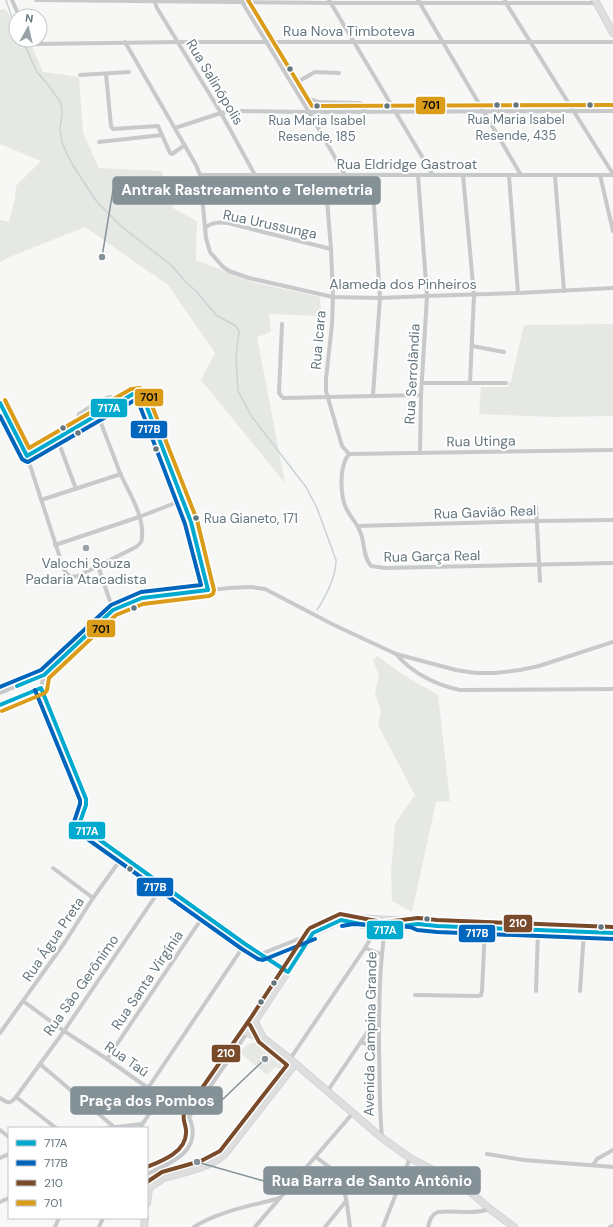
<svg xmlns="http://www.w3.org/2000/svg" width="613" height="1227" viewBox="0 0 613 1227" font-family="'DM Sans',sans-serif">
	<rect width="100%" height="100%" fill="#f7f7f6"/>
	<g fill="#e6e8e4">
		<polygon points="5,9 16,25 16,40 26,40 33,49 43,72 79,77 83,133 99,168 162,171 173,208 197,221 196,260 252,282 320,297 321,316 269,314 271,332 257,337 285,483 201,380 215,353 168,285 85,227 7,258 0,262 0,220 9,222 15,198 16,186 41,161 0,144 0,10"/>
		<polygon points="613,324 613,416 555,417 479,414 481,387 508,387 509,382 511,381 524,325"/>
		<polygon points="108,399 113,400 80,421 82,415"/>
		<polygon points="377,656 405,676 438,695 450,801 436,802 412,912 392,901 391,872 395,824 415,795 378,725 381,710 375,694 379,676 373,660"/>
		<path d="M256,1042L264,1043L289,1065L288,1067H282L280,1069L275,1067L267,1075L240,1053C245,1046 248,1043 256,1042Z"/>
	</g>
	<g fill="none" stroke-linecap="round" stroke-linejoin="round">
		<g stroke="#cad3d4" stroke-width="1.5">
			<polyline points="6,0 16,29"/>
			<path d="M20,40L26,48L37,72L49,86L61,103L62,113L60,129L62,143L72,164L97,202L121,226L171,265L186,282L197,292L216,315L236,326L239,331L236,358L238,391L252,417L306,487L317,508L336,560C336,577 326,596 317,610"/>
		</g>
		<g stroke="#d3d4d4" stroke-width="8">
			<g id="secondary">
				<polyline points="595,0 613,33"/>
				<polyline points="342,921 375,927 376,929 380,931 385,930 386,928 417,924"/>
				<polyline points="255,1022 263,1038 290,1059 382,1138 410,1158 443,1175 468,1190 490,1209 514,1227"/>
				<polyline points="263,1038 247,1033 313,933 341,920 353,918 411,921 418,924 437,926 613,933"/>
				<path d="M147,1203L149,1188L164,1178C184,1172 207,1169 224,1155L295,1064"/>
				<polyline points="144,1227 145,1218"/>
			</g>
		</g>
		<g stroke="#c8c9ca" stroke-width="4">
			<polyline points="12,0 19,16"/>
			<polyline points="36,0 330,3 596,3"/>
			<polyline points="154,0 157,8 221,113 255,175"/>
			<polyline points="329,0 433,175"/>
			<polyline points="418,0 521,175"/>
			<polyline points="505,0 506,3 613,174"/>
			<polyline points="242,2 309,112 345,175"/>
			<polyline points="31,40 36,44 178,42 613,42"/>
			<polyline points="125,42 196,165 200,175 206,238 210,252 222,266 229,271 249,278 333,297 380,298 427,296 518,293 613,288"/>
			<polyline points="339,73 315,72 301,80 300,83 309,99 318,102 360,103 364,105 364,111"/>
			<polyline points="106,74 111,126 113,129 158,126 170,153 172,154 185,145"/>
			<polyline points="80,75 129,72"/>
			<polyline points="175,128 221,113 234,111 309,112 613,111"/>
			<polyline points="99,142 162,135"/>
			<polyline points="200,175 613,175"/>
			<polyline points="325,175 331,249 333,297 332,324 326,379 326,391 342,446 349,454"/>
			<polyline points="372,175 380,298 373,395"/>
			<polyline points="418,175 427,296 421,395 420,453"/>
			<polyline points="463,175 474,295 470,383"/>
			<polyline points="600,175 613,231"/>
			<polyline points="509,176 518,293"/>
			<polyline points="555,176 564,291"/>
			<path d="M205,228C212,222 219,222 228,223L331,249"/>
			<polyline points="282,324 279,393 283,398 421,395"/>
			<polyline points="472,346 504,352"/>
			<polyline points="422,383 506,383"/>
			<path d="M0,403L27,456L64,570L70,577L78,576L136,547C140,544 142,542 142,537C144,515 129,493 120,473C113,454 105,434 98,415"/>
			<path d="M79,426L78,419L79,414C89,408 100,399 111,397L119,403"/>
			<polyline points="57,438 76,489"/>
			<path d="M349,454C339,466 340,494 346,508C350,517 358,524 361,534C365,545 363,557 371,566L385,568L613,563"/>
			<polyline points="349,454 613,450"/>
			<polyline points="27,456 133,394 138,394 143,397 183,500 191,522 208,590"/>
			<polyline points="41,500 121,474"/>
			<polyline points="536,507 540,581"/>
			<polyline points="358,526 538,521 613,520"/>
			<polyline points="55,545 139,517 183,500"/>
			<polyline points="98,566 113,610"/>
			<path d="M396,654C412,673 436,685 460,690L613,689"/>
			<polyline points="41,688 86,799 86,805 80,822 83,828 245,944 288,972"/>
			<polyline points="41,688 44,675"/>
			<polyline points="0,693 44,675 113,610 131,602 142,598 229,588 251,587 265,589 334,625 396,654 456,670 476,673 495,673 520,670 539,666 613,642"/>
			<polyline points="0,705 41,688"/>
			<polyline points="53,868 93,898"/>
			<polyline points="365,948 381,954"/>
			<polyline points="261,954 311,934"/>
			<polyline points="536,991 538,931"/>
			<polyline points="580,991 584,931"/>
			<polyline points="415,995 478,996 481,995 482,991 485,928"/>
			<path d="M23,1001L64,1031L107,1059L189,1117C204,1151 171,1163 147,1174"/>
			<polyline points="0,1033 65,942 93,898 123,856"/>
			<polyline points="361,1042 379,1048"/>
			<polyline points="107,1059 204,915"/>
			<polyline points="290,1059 365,948 376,929"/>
			<polyline points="40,1064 114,1127"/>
			<polyline points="148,1088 245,944"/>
			<polyline points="327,1092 379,1015"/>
			<polyline points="16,1097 56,1128"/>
			<path d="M0,1098C9,1104 10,1104 16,1097L64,1031L163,885"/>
			<polyline points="189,1117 247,1033"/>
			<polyline points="107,1128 142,1124"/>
			<polyline points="140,1128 160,1097"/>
			<polyline points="0,1130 9,1137"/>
			<path d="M382,1137C379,1108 380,1078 379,1049C379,1009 379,969 385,930"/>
			<polyline points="487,1154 524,1160 613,1167"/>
			<path d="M316,1157C323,1163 332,1168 338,1175C346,1186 348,1213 350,1227"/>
			<polyline points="0,1158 9,1154"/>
			<polyline points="593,1165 597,1159 613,1150"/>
			<polyline points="0,1202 9,1198"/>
			<polyline points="55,1227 59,1218"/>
			<polyline points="99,1227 103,1218"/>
			<path d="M194,1227C216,1212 254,1205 280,1198"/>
			<polyline points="255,1227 353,1113"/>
			<polyline points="325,1227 346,1201"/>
			<polyline points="383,1227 410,1158"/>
			<path d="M428,1227C430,1220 431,1215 438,1212C456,1210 472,1215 490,1209"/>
			<polyline points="610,1227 613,1226"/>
		</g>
		<use href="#secondary" stroke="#dedede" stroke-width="6"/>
		<g stroke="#fff" stroke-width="7">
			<g id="bus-1">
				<polyline points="0,403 27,456 133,394 138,394 143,397 191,522 208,590 142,598 113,610 44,675 17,686"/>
				<path d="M0,705L41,688L86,799V805L80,822L83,828L245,944L288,972L313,933L341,920L375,927C377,931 381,931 385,930L386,928L418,924L437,926L613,933"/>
			</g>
		</g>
		<g stroke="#fff" stroke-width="7">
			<g id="bus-2">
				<polyline points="0,416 22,459 25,461 28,462 135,400 138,401 185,524 201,585 141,592 111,605 41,670 0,687"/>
				<polyline points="35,690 80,800 80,804 74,822 79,833 242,949 258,959 263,960 315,939"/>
				<polyline points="342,926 353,924 410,927 417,930 437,932 613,939"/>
			</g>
		</g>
		<g stroke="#fff" stroke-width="7">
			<g id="bus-3">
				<polyline points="310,928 340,914 377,921 381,925 385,922 418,918 437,920 613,927"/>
				<path d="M147,1167C162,1161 186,1152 186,1133C187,1126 182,1121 184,1114L250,1019L308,930"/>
				<polyline points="147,1182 162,1172 201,1161 220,1151 287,1065 259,1042 250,1025"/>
			</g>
		</g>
		<g stroke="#fff" stroke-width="7">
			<g id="bus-4">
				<polyline points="248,0 312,106 613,105"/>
				<polyline points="2,711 45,693 47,690 49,678 116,615 143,604 209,596 213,594 214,590 197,520 147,393 140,388 131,389 29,448 5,400"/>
			</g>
		</g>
		<use href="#bus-1" stroke="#00a9ce" stroke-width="4"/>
		<use href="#bus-2" stroke="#0065bd" stroke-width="4"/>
		<use href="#bus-3" stroke="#7a4b2a" stroke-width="4"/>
		<use href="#bus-4" stroke="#da9c19" stroke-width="4"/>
	</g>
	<g fill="#65767e" stroke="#fff" stroke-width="1.5">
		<circle cx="290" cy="69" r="3.5"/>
		<circle cx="497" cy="105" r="3.5"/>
		<circle cx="516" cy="105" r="3.5"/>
		<circle cx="590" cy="105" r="3.5"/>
		<circle cx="317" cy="106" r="3.5"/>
		<circle cx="387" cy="106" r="3.5"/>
		<circle cx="63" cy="428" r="3.5"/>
		<circle cx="78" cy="433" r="3.5"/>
		<circle cx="156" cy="449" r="3.5"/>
		<circle cx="196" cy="518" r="3.5"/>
		<circle cx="134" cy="608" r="3.5"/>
		<circle cx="130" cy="869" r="3.5"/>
		<circle cx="427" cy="919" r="3.5"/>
		<circle cx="601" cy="927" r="3.5"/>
		<circle cx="274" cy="983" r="3.5"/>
		<circle cx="261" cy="1002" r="3.5"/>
	</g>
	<circle fill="#98a3a8" stroke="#fff" stroke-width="1.5" cx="86" cy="548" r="4"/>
	<g text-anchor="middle" stroke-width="4" stroke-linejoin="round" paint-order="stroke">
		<g font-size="13" fill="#65767e" stroke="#fff">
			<text x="516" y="124">Rua Maria Isabel<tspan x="516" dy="16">Resende, 435</tspan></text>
			<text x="317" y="125">Rua Maria Isabel<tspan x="317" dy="16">Resende, 185</tspan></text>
			<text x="204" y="523" text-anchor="start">Rua Gianeto, 171</text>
		</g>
		<g font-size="14" fill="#65767e" stroke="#fff">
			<text x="349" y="36">Rua Nova Timboteva</text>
			<text transform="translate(215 82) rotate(59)" y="5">Rua Salinópolis</text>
			<text x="407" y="169">Rua Eldridge Gastroat</text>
			<text transform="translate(270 224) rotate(12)" y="5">Rua Urussunga</text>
			<text x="403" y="289">Alameda dos Pinheiros</text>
			<text transform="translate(318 340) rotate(-85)" y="5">Rua Icara</text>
			<text transform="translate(412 374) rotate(-87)" y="5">Rua Serrolândia</text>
			<text transform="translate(481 441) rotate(-1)" y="5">Rua Utinga</text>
			<text transform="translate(485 512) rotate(-2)" y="5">Rua Gavião Real</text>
			<text transform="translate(432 556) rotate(-1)" y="5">Rua Garça Real</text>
			<text transform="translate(53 939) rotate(-56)" y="5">Rua Água Preta</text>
			<text transform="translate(147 980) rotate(-56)" y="5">Rua Santa Virgínia</text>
			<text transform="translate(81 985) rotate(-55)" y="5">Rua São Gerônimo</text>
			<text transform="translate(370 1034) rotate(-89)" y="5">Avenida Campina Grande</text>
			<text transform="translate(127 1059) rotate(35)" y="5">Rua Taú</text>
		</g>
		<g font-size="14" fill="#65767e" stroke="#fff">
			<text x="86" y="568">Valochi Souza<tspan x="86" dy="16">Padaria Atacadista</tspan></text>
		</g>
	</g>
	<path fill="none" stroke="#849197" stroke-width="1.5" d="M102 257L113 190M265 1059L222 1100M197 1162L264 1181"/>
	<g fill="#849197" stroke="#fff" stroke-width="1.5">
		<circle cx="102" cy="257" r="4"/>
		<circle cx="265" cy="1059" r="4"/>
		<circle cx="197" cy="1162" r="4"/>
	</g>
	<g fill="#849197" stroke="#849197" stroke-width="1.5">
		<rect x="113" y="177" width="267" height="27" rx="4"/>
		<rect x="71" y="1087" width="151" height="27" rx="4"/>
		<rect x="264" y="1167" width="216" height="27" rx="4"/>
	</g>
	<g font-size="15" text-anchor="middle" font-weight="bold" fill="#fff">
		<text x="247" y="195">Antrak Rastreamento e Telemetria</text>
		<text x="147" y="1106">Praça dos Pombos</text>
		<text x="372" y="1186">Rua Barra de Santo Antônio</text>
	</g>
	<g stroke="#fff" stroke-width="1.5">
		<rect x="415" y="96" width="31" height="19" rx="4" fill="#da9c19"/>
		<rect x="134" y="388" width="30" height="19" rx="4" fill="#da9c19"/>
		<rect x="90" y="398" width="38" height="20" rx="4" fill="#00a9ce"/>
		<rect x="130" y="420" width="38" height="19" rx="4" fill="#0065bd"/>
		<rect x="86" y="619" width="30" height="19" rx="4" fill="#da9c19"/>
		<rect x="68" y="821" width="38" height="19" rx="4" fill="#00a9ce"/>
		<rect x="136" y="877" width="38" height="20" rx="4" fill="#0065bd"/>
		<rect x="503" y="914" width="30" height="19" rx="4" fill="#7a4b2a"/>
		<rect x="366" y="920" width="38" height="20" rx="4" fill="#00a9ce"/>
		<rect x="458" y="924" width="38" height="19" rx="4" fill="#0065bd"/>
		<rect x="211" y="1044" width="30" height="19" rx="4" fill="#7a4b2a"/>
	</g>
	<g font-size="11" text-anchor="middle" font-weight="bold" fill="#fff">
		<text x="109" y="412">717A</text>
		<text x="149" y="433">717B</text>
		<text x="87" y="835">717A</text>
		<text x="155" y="891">717B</text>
		<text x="518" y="927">210</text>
		<text x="385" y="934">717A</text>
		<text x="477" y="937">717B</text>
		<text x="226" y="1057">210</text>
	</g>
	<g font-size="11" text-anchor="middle" font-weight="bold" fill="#111">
		<text x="431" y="109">701</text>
		<text x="149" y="401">701</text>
		<text x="101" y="633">701</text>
	</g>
	<rect x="8" y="1127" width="140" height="92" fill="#ffffff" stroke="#c1c8cb"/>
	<rect x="16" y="1140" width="20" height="6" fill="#00a9ce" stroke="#c1c8cb"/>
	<text x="44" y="1147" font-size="12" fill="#65767e">717A</text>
	<rect x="16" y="1160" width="20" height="6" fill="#0065bd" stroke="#c1c8cb"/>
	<text x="44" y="1167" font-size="12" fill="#65767e">717B</text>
	<rect x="16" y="1180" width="20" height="6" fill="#7a4b2a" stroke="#c1c8cb"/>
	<text x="44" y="1187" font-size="12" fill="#65767e">210</text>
	<rect x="16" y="1200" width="20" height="6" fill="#da9c19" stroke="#c1c8cb"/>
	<text x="44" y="1207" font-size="12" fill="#65767e">701</text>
	<g transform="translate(28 28) rotate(8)"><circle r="19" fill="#ffffff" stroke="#c1c8cb"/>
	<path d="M0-3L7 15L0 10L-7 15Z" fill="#98a3a8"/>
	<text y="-6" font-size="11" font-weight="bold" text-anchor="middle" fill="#65767e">N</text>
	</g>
</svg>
